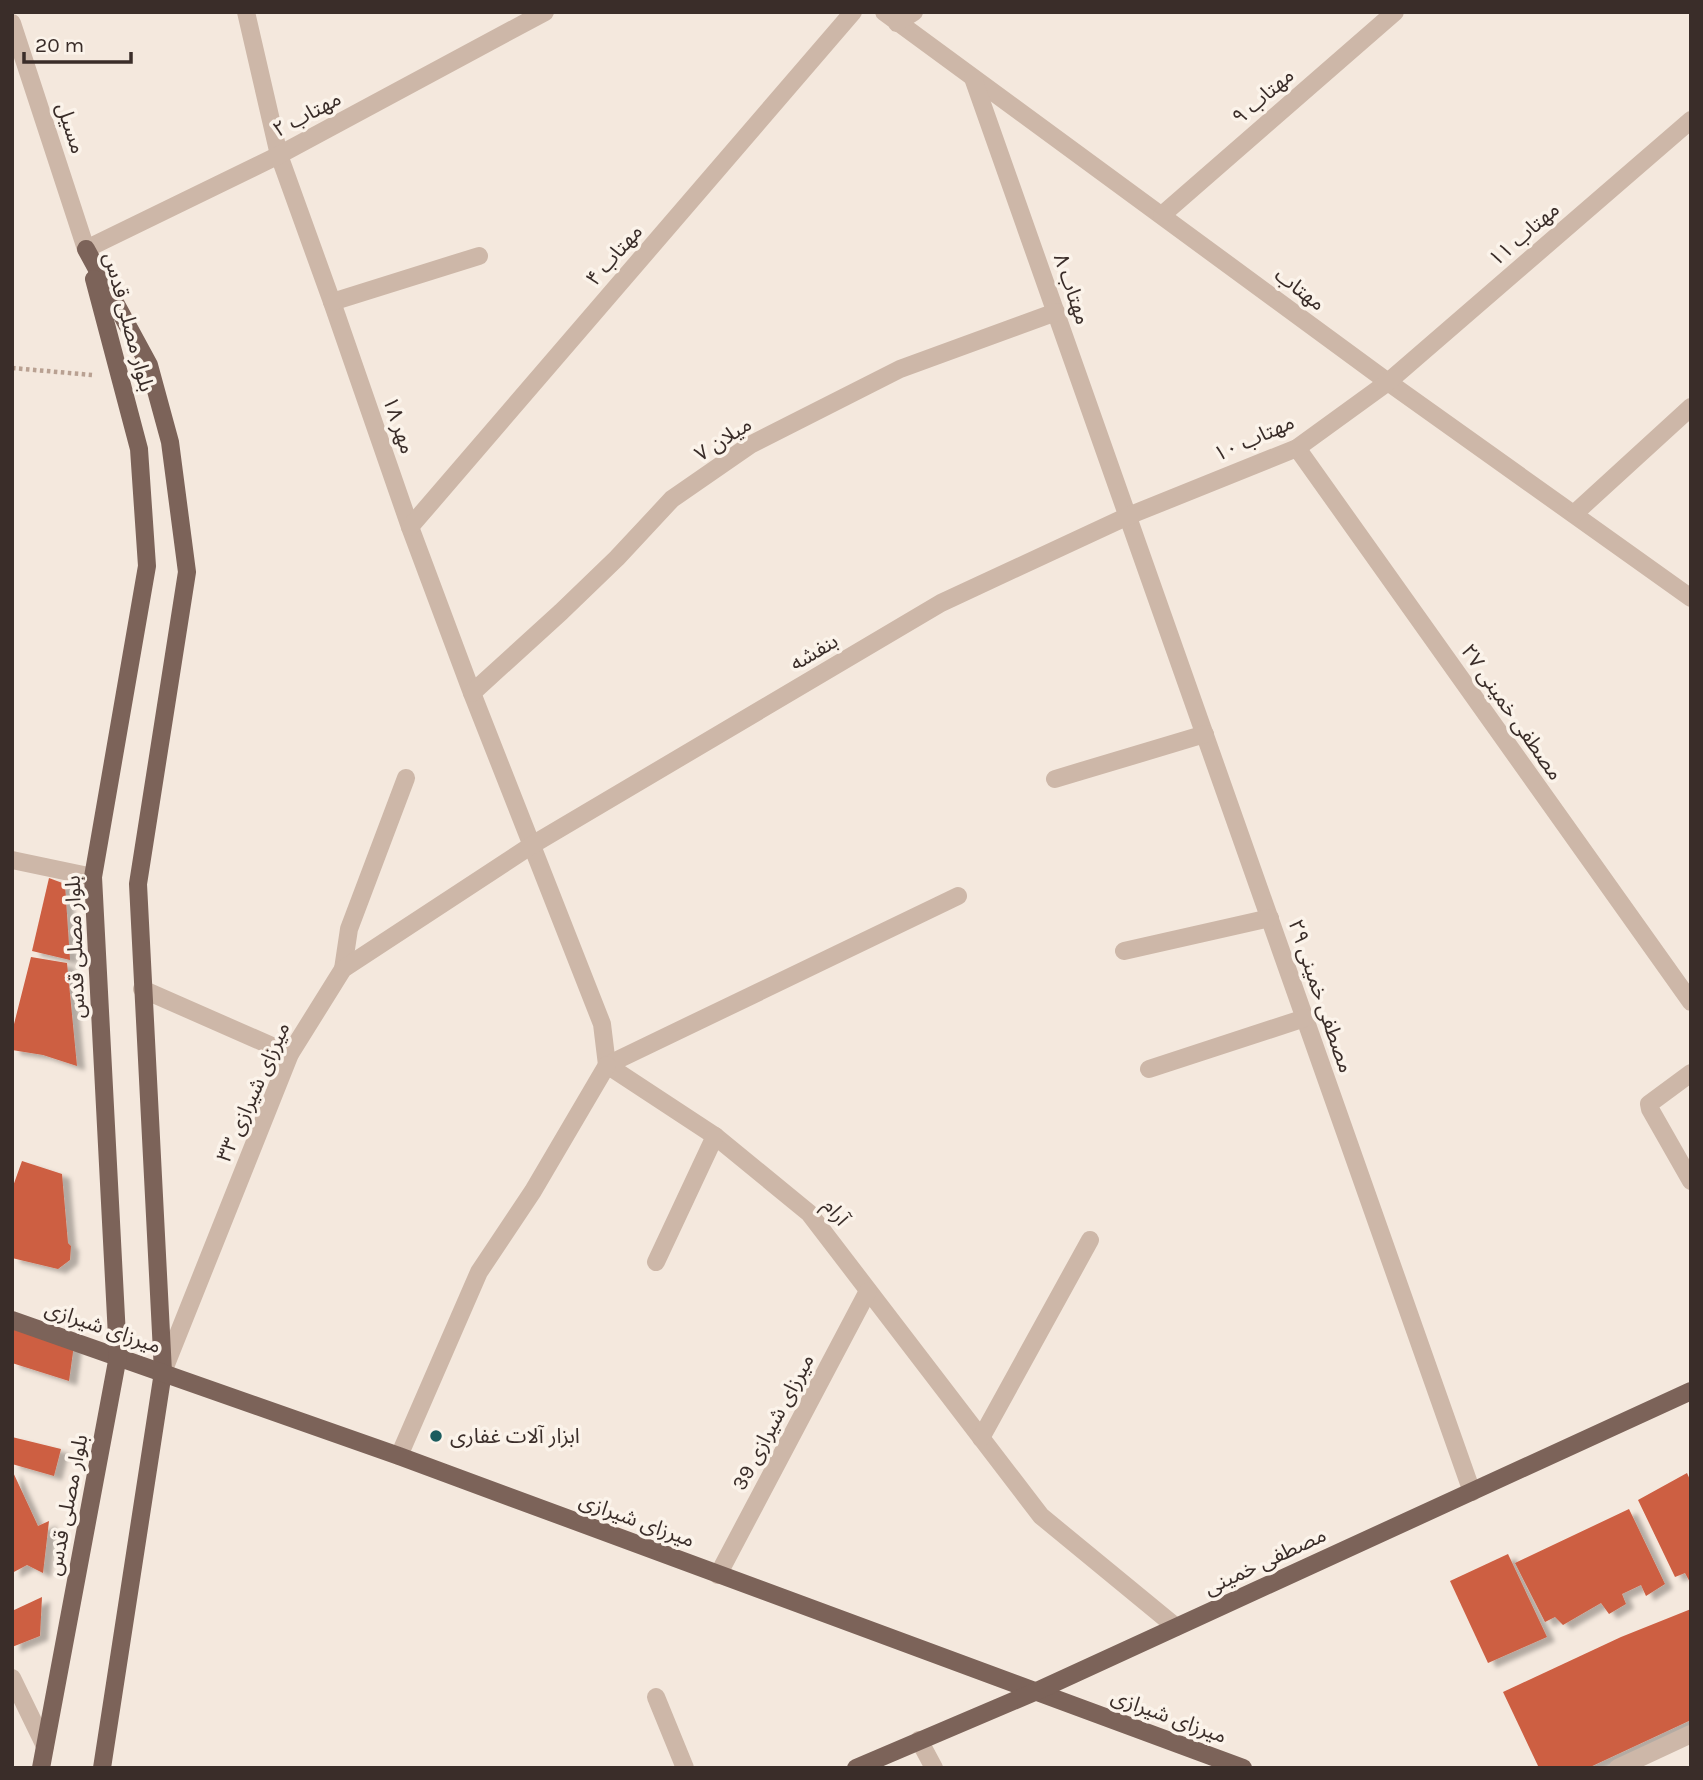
<svg xmlns="http://www.w3.org/2000/svg" width="1703" height="1780" viewBox="0 0 1703 1780" font-family="Karla,'Noto Sans Arabic',sans-serif">
	<defs>
		<filter id="shadow"><feDropShadow dx="8" dy="4.5" stdDeviation="2" flood-color="#0004"/></filter>
	</defs>
	<rect width="100%" height="100%" fill="#f4e8dd"/>
	<g fill="#cd5e42" filter="url(#shadow)">
		<polygon points="49,878 65,884 70,960 32,951"/>
		<polygon points="31,957 67,963 77,1066 43,1055 12,1050 12,1032"/>
		<polygon points="22,1161 62,1174 68,1243 71,1246 70,1260 58,1269 12,1258 12,1189"/>
		<polygon points="12,1323 74,1345 69,1381 12,1363"/>
		<polygon points="12,1437 61,1449 54,1476 12,1464"/>
		<polygon points="12,1470 38,1526 49,1521 43,1573 27,1565 12,1573"/>
		<polygon points="1687,1473 1691,1482 1691,1584 1685,1573 1675,1577 1638,1500"/>
		<polygon points="1629,1509 1665,1584 1646,1596 1641,1585 1622,1594 1626,1604 1609,1614 1601,1603 1563,1625 1555,1617 1545,1622 1515,1563"/>
		<polygon points="1508,1554 1547,1637 1488,1663 1450,1581"/>
		<polygon points="42,1597 40,1636 12,1647 12,1611"/>
		<polygon points="1691,1609 1691,1720 1588,1768 1539,1768 1503,1692 1621,1637"/>
	</g>
	<g fill="none" stroke-linecap="round" stroke-linejoin="round">
		<polyline stroke="#b9a192" stroke-width="4.5" stroke-dasharray="3.5 3.5" stroke-linecap="butt" points="12,368 92,375"/>
		<g stroke="#cdb7a8" stroke-width="18">
			<polyline points="246,12 279,155 332,302 410,527 472,693 602,1024 607,1065"/>
			<polyline points="884,12 1388,382 1691,598"/>
			<polyline points="12,23 86,249 279,155 545,12"/>
			<polyline points="897,23 914,12"/>
			<polyline points="973,78 1472,1492"/>
			<polyline points="1162,215 1395,12"/>
			<polyline points="332,302 479,256"/>
			<polyline points="1297,448 1691,1002"/>
			<polyline points="1574,514 1691,407"/>
			<polyline points="410,527 853,12"/>
			<polyline points="472,693 561,612 617,558 672,499 750,445 900,369 1056,312"/>
			<polyline points="1055,779 1205,734"/>
			<polyline points="12,860 93,877"/>
			<polyline points="1124,951 1270,918"/>
			<polyline points="343,969 349,929 406,778"/>
			<polyline points="142,989 290,1054"/>
			<polyline points="607,1065 715,1136 809,1213 1041,1516 1176,1627"/>
			<polyline points="607,1065 958,896"/>
			<polyline points="1149,1069 1305,1018"/>
			<polyline points="1691,1073 1649,1104 1650,1109 1691,1181"/>
			<polyline points="656,1262 715,1136"/>
			<polyline points="163,1372 290,1054 343,969 532,845 941,603 1128,516 1297,448 1388,382 1691,120"/>
			<polyline points="981,1438 1090,1240"/>
			<polyline points="399,1456 479,1272 533,1191 607,1065"/>
			<polyline points="718,1575 868,1291"/>
			<polyline points="12,1678 45,1746"/>
			<polyline points="656,1697 685,1768"/>
			<polyline points="919,1740 934,1768"/>
			<polyline points="1618,1768 1691,1734"/>
		</g>
		<g stroke="#7c6359" stroke-width="18">
			<polyline points="86,249 149,365 170,442 187,572 138,884 163,1372 102,1768"/>
			<polyline points="12,1320 399,1456 1243,1768"/>
			<polyline points="41,1768 118,1356 93,877 147,566 139,449 94,279"/>
			<polyline points="856,1768 1037,1691 1691,1391"/>
		</g>
	</g>
	<circle fill="#1b5c5e" stroke="#fbf3ea" stroke-width="2.5" cx="436" cy="1436" r="7"/>
	<g text-anchor="middle" stroke-width="7" stroke-linejoin="round" paint-order="stroke">
		<g font-size="21" fill="#3a2d29" stroke="#fbf3ea">
			<text transform="translate(1263 96) rotate(-41)" y="7">مهتاب ۹</text>
			<text transform="translate(307 114) rotate(-28)" y="7">مهتاب ۲</text>
			<text transform="translate(71 128) rotate(72)" y="7">مسیل</text>
			<text transform="translate(1524 234) rotate(-41)" y="7">مهتاب ۱۱</text>
			<text transform="translate(614 255) rotate(-49)" y="7">مهتاب ۴</text>
			<text transform="translate(1072 289) rotate(71)" y="7">مهتاب ۸</text>
			<text transform="translate(1300 289) rotate(37)" y="7">مهتاب</text>
			<text transform="translate(129 322) rotate(75)" y="7">بلوار مصلی قدس</text>
			<text transform="translate(399 425) rotate(71)" y="7">مهر ۱۸</text>
			<text transform="translate(1254 438) rotate(-24)" y="7">مهتاب ۱۰</text>
			<text transform="translate(723 439) rotate(-33)" y="7">میلان ۷</text>
			<text transform="translate(814 652) rotate(-31)" y="7">بنفشه</text>
			<text transform="translate(1512 712) rotate(55)" y="7">مصطفی خمینی ۲۷</text>
			<text transform="translate(75 947) rotate(-92)" y="7">بلوار مصلی قدس</text>
			<text transform="translate(1321 996) rotate(71)" y="7">مصطفی خمینی ۲۹</text>
			<text transform="translate(253 1092) rotate(-66)" y="7">میرزای شیرازی ۳۳</text>
			<text transform="translate(836 1212) rotate(50)" y="7">آرام</text>
			<text transform="translate(103 1327) rotate(19)" y="7">میرزای شیرازی</text>
			<text transform="translate(773 1422) rotate(-62)" y="7">میرزای شیرازی 39</text>
			<text transform="translate(67 1505) rotate(-79)" y="7">بلوار مصلی قدس</text>
			<text transform="translate(637 1520) rotate(20)" y="7">میرزای شیرازی</text>
			<text transform="translate(1265 1561) rotate(-25)" y="7">مصطفی خمینی</text>
			<text transform="translate(1169 1716) rotate(20)" y="7">میرزای شیرازی</text>
		</g>
		<g font-size="21" fill="#3a2d29" stroke="#fbf3ea" text-anchor="start">
			<text x="450" y="1443">ابزار آلات غفاری</text>
		</g>
	</g>
	<rect width="1703" height="1780" fill="none" stroke="#3a2d29" stroke-width="28"/>
	<path d="M24 52v10h107v-10" fill="none" stroke="#3a2d29" stroke-width="3.5"/>
	<text x="35" y="52" font-size="21" fill="#3a2d29" stroke="#fbf3ea" stroke-width="5" paint-order="stroke">20 m</text>
</svg>
